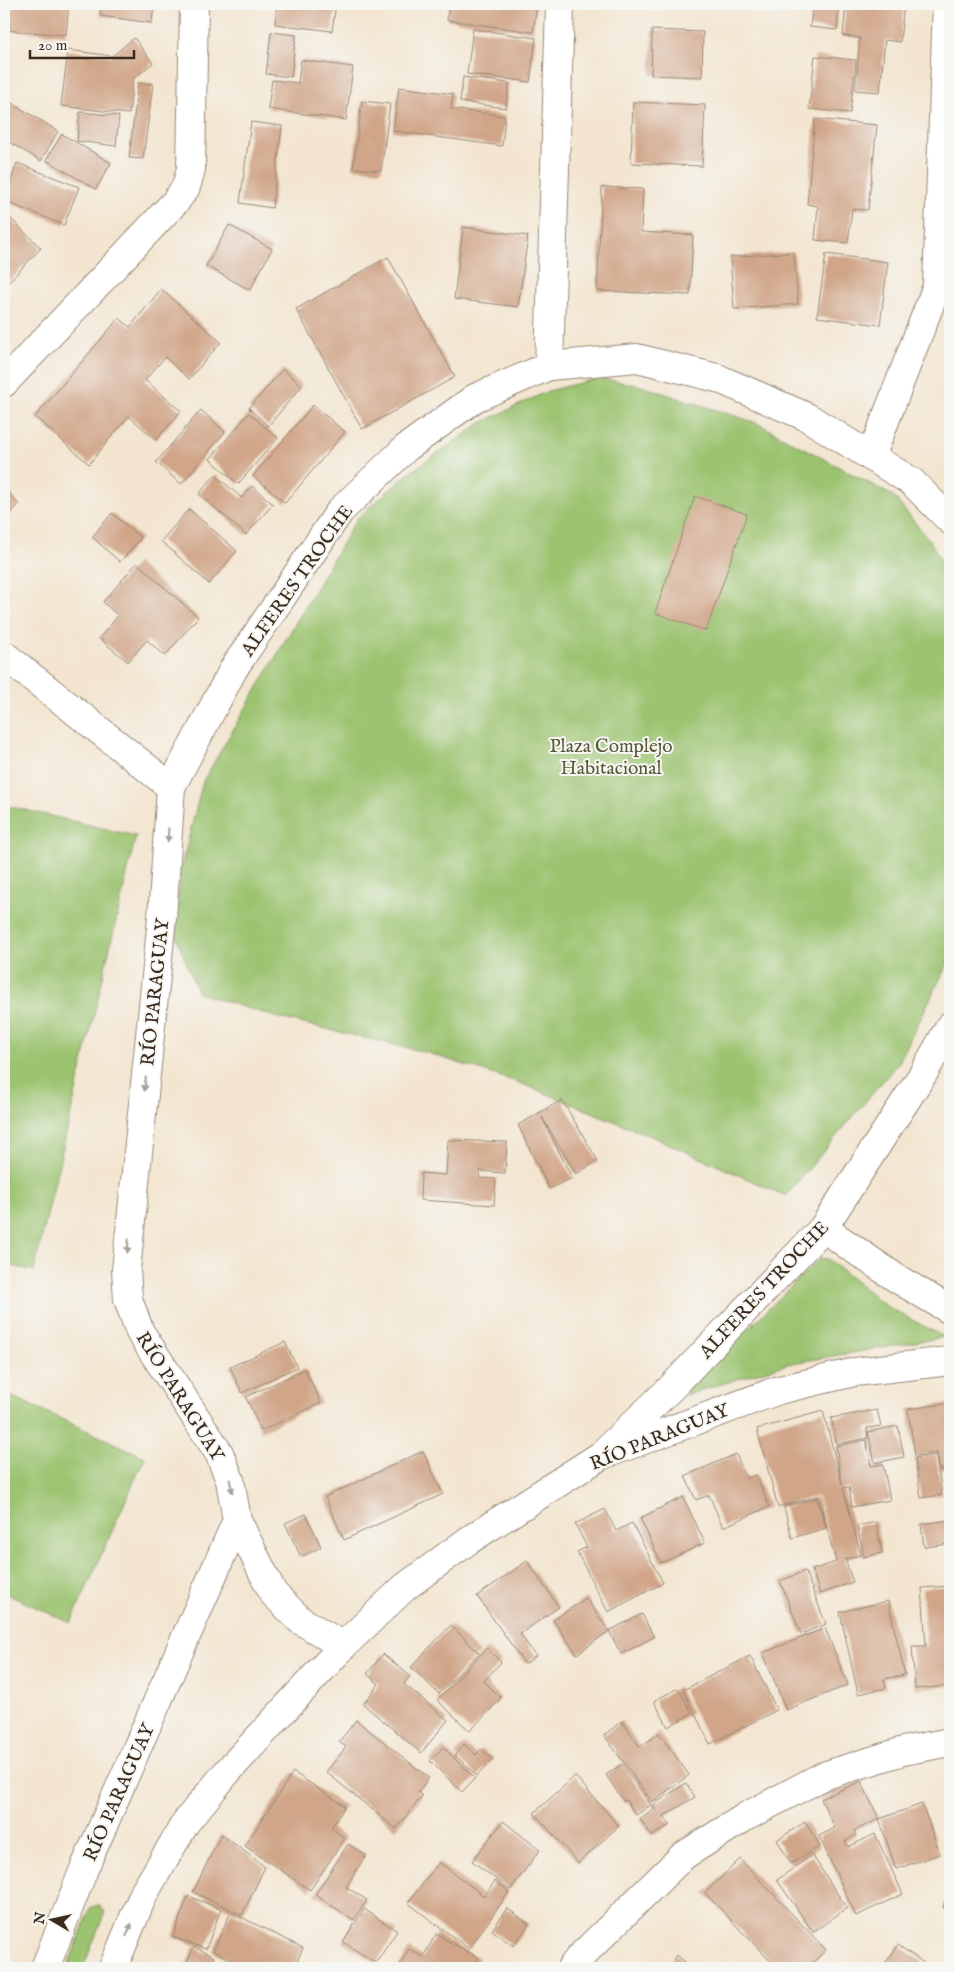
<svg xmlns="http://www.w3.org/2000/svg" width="954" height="1972" viewBox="0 0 954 1972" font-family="'IM FELL English',serif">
	<rect width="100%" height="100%" fill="#f6f6f2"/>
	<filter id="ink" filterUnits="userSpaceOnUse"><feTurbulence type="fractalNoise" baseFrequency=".02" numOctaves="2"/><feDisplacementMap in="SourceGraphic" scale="10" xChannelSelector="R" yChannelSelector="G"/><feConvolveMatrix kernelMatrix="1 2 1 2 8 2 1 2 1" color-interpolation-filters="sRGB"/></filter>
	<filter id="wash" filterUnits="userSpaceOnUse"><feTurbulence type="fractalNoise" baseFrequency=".0096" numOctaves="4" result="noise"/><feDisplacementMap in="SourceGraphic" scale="20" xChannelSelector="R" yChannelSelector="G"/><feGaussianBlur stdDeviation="1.12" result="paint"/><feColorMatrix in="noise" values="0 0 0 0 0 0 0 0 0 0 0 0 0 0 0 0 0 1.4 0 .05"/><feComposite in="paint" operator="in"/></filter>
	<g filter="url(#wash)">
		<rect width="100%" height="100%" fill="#f3e5d0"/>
		<g fill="#9bc36f" stroke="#6b7646">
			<polygon points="599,378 638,385 757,423 893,496 931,542 950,578 950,959 899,1062 786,1196 646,1134 520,1083 425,1052 279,1018 198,993 174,931 181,868 203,781 357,518 408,474 481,423 548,391"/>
			<polygon points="4,805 136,836 34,1271 4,1264"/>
			<polygon points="820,1258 828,1259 886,1306 944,1337 787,1364 685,1395 688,1388"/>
			<polygon points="4,1393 145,1457 71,1623 4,1593"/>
			<polygon points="99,1905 105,1912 83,1968 67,1968 91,1907"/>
		</g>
		<g id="blocks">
			<g fill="#d0a588">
				<polygon points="4,4 69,4 66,35 4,30"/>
				<polygon points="101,4 154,4 152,23 100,16"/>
				<polygon points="277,4 336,4 332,31 275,24"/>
				<polygon points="449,4 537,4 533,32 447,20"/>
				<polygon points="813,4 839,4 837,30 810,27"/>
				<polygon points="846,4 904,4 900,42 885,40 880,92 855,90 860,38 843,36"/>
				<polygon points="473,29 536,38 530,82 467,74"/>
				<polygon points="652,30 703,32 702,77 651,75"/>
				<polygon points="271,32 296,35 291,77 266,74"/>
				<polygon points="134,38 153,63 133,79 129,114 61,106 68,50 112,56"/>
				<polygon points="815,56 856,60 850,113 809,109"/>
				<polygon points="301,60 353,67 346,120 268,109 272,80 298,83"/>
				<polygon points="463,77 509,83 506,108 460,102"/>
				<polygon points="138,83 153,84 143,159 129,158"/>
				<polygon points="399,87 453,94 451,109 505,116 502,146 393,131"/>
				<polygon points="362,101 390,104 381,171 353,168"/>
				<polygon points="10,102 58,131 41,161 4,139 4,113"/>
				<polygon points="633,102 705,105 702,166 631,163"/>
				<polygon points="80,112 119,116 116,146 77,141"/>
				<polygon points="815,119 877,125 868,210 852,209 848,243 815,240 818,206 807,204"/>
				<polygon points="251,122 282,126 272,208 240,203"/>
				<polygon points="62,134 111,163 96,189 46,160"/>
				<polygon points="17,163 79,187 64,225 4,201"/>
				<polygon points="602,187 643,189 641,232 693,235 690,295 597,291"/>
				<polygon points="4,212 41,248 4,287"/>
				<polygon points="229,225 272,249 250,290 206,266"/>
				<polygon points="463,227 528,236 518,307 454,299"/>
				<polygon points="794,252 798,304 734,309 730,257"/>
				<polygon points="826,254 888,262 880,325 817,317"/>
				<polygon points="388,257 455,377 362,429 296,309"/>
				<polygon points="161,289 221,342 189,379 165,357 145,380 181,411 156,440 129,416 89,464 35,417 119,318 130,327"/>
				<polygon points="283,369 302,386 268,426 249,408"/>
				<polygon points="313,405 345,432 285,503 253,476"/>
				<polygon points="201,410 225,432 181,484 156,462"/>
				<polygon points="249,413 278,438 238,484 210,459"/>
				<polygon points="215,475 242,498 252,486 273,504 246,535 199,494"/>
				<polygon points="4,487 19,505 4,518"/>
				<polygon points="695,496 747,514 706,631 655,613"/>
				<polygon points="189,509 237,551 209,584 161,541"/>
				<polygon points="112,513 141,538 120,562 92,537"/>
				<polygon points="137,563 198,617 165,656 147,640 128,662 99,638 118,616 103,602"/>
				<polygon points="562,1100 598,1161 576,1174 542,1117 572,1178 549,1189 518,1125"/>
				<polygon points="448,1140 507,1142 505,1173 480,1171 479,1178 496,1179 494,1205 420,1200 421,1173 446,1175"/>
				<polygon points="285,1342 297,1367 242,1393 230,1367"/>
				<polygon points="305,1369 321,1403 261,1431 246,1397"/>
				<polygon points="950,1403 950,1468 940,1470 937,1453 915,1456 908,1409"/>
				<polygon points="877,1410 881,1426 867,1428 868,1438 837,1444 831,1418"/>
				<polygon points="823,1411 842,1484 836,1446 866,1440 871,1466 883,1464 890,1500 852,1507 849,1487 843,1488 861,1555 845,1559 853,1582 820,1594 812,1570 836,1562 818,1496 778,1507 757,1429"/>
				<polygon points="898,1426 904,1457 875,1463 868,1432"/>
				<polygon points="423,1451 443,1494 344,1540 325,1497"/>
				<polygon points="736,1454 746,1478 756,1475 769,1507 723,1527 709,1495 696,1500 685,1476"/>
				<polygon points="936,1455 942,1495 921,1498 915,1458"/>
				<polygon points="683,1497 705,1543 661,1563 640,1518"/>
				<polygon points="817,1498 826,1528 792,1538 784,1507"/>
				<polygon points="605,1509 616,1531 632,1523 663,1583 608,1612 577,1552 587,1547 575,1524"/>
				<polygon points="306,1514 321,1547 301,1557 285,1523"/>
				<polygon points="950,1520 950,1544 924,1547 921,1524"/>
				<polygon points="876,1522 882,1553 864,1557 857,1526"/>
				<polygon points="527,1561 559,1607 520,1634 536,1656 525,1664 477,1596"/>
				<polygon points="805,1571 826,1624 801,1634 780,1581"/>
				<polygon points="950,1586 950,1686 915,1689 912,1646 926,1646 922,1588"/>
				<polygon points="586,1598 609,1631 642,1614 654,1637 621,1654 609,1631 577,1654 553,1620"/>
				<polygon points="888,1601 905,1675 884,1679 886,1688 858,1694 840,1612"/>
				<polygon points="451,1625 479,1653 439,1694 411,1667"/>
				<polygon points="825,1628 848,1685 786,1710 763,1653"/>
				<polygon points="487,1648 501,1662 484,1681 501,1698 470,1731 437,1700"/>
				<polygon points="383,1654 410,1676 404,1684 448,1720 421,1753 363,1704 379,1684 367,1674"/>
				<polygon points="750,1656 777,1710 710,1744 683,1690"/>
				<polygon points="678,1688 692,1713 668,1727 654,1701"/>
				<polygon points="356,1720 429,1778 418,1792 422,1796 396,1829 326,1772 346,1747 339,1742"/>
				<polygon points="622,1721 640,1747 659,1733 689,1775 652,1802 604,1735"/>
				<polygon points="464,1744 476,1755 481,1749 493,1759 477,1776 455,1755"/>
				<polygon points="443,1747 475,1778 462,1792 430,1761"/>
				<polygon points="622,1764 651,1805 636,1815 626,1800 624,1802 606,1775"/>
				<polygon points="293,1772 345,1806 331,1828 345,1838 310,1890 245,1846"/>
				<polygon points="575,1776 619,1826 578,1863 534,1813"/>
				<polygon points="861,1781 879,1819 854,1831 856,1835 845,1841 848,1847 875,1834 903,1894 856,1916 819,1836 835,1828 821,1799"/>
				<polygon points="686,1783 695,1797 664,1816 670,1825 652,1836 640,1819 655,1809 653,1805"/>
				<polygon points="922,1804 940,1854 896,1869 879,1819"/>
				<polygon points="503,1821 540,1850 510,1890 472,1861"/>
				<polygon points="805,1822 820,1846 791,1864 777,1840"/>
				<polygon points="221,1834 265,1867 242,1915 193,1892"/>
				<polygon points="348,1844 366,1855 346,1887 367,1900 354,1920 315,1895"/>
				<polygon points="812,1855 847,1908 813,1932 777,1880"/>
				<polygon points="740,1859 826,1950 807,1968 777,1968 705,1893"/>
				<polygon points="439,1862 484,1896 495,1881 509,1892 469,1949 408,1903"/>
				<polygon points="950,1888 950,1911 943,1908"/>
				<polygon points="188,1896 221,1909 206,1949 173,1937"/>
				<polygon points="507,1908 529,1924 513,1946 492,1930"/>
				<polygon points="364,1909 397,1931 376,1963 343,1942"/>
				<polygon points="231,1912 303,1948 294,1968 248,1968 213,1951"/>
				<polygon points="436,1934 479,1958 473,1968 398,1968 409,1949 423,1957"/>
				<polygon points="898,1945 931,1968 882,1968"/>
				<polygon points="194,1947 214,1957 213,1959 231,1968 184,1968"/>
				<polygon points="676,1955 693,1968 672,1968 671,1965"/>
			</g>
		</g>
	</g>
	<g filter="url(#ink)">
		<use href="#blocks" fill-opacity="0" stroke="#978877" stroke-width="1"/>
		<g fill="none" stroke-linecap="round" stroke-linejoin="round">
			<g stroke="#978877" stroke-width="30">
				<g id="minor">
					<polyline points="549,366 560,4"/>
					<polyline points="4,383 176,201 186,187 191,169 194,4"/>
					<polyline points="871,457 937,286 947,4"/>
					<polyline points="4,655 171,787"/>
					<polyline points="823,1228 896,1278 950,1310"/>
					<polyline points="608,1448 671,1388 823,1228 923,1074 950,1026"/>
					<polyline points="237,1520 273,1593 300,1620 343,1646"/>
					<polyline points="45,1968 84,1869 237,1520 230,1480 219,1453 140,1332 128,1299 126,1270 162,918 171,787 234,668 340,511 406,448 475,398 549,366 637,358 717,378 807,417 912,482 950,520"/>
					<polyline points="113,1968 144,1893 186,1822 227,1772 343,1646 405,1587 469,1540 600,1456 779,1390 855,1372 950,1361"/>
					<polyline points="571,1968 579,1958 683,1856 747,1816 823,1776 903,1751 950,1742"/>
				</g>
			</g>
			<use href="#minor" stroke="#fff" stroke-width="28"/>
		</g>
		<defs><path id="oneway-solid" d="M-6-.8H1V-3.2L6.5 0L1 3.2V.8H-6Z" transform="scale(1.25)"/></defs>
		<g fill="#a79f9a">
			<use href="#oneway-solid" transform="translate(168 835) rotate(94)"/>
			<use href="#oneway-solid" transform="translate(145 1084) rotate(96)"/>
			<use href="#oneway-solid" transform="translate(128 1246) rotate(96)"/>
			<use href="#oneway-solid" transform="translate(231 1486) rotate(78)"/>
			<use href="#oneway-solid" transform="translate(129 1930) rotate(-68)"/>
		</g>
	</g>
	<g text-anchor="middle" stroke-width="4" stroke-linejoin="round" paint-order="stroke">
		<g font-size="19" fill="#3b2a1e" stroke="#f6f6f2">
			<text transform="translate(296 580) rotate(-55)" y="7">ALFERES TROCHE</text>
			<text transform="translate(154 992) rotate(-84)" y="7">RÍO PARAGUAY</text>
			<text transform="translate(763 1289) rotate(-47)" y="7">ALFERES TROCHE</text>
			<text transform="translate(181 1396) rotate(58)" y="7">RÍO PARAGUAY</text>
			<text transform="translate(659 1436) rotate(-22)" y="7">RÍO PARAGUAY</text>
			<text transform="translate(118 1792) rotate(-66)" y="7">RÍO PARAGUAY</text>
		</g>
		<g font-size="19" fill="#585836" stroke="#f6f6f2">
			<text x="611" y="752">Plaza Complejo<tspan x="611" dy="22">Habitacional</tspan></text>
		</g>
	</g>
	<rect width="954" height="1972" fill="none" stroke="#f6f6f2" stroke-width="20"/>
	<g transform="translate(52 1920) rotate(279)" stroke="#f6f6f2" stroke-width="4" paint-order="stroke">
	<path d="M0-4L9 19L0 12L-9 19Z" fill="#3b2a1e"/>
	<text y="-8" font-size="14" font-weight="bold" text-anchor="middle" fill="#3b2a1e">N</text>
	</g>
	<path d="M30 50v8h104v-8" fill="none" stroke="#3b2a1e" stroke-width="2.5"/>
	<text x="38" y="50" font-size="15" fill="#3b2a1e" stroke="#f6f6f2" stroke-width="4" paint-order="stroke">20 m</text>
</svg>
